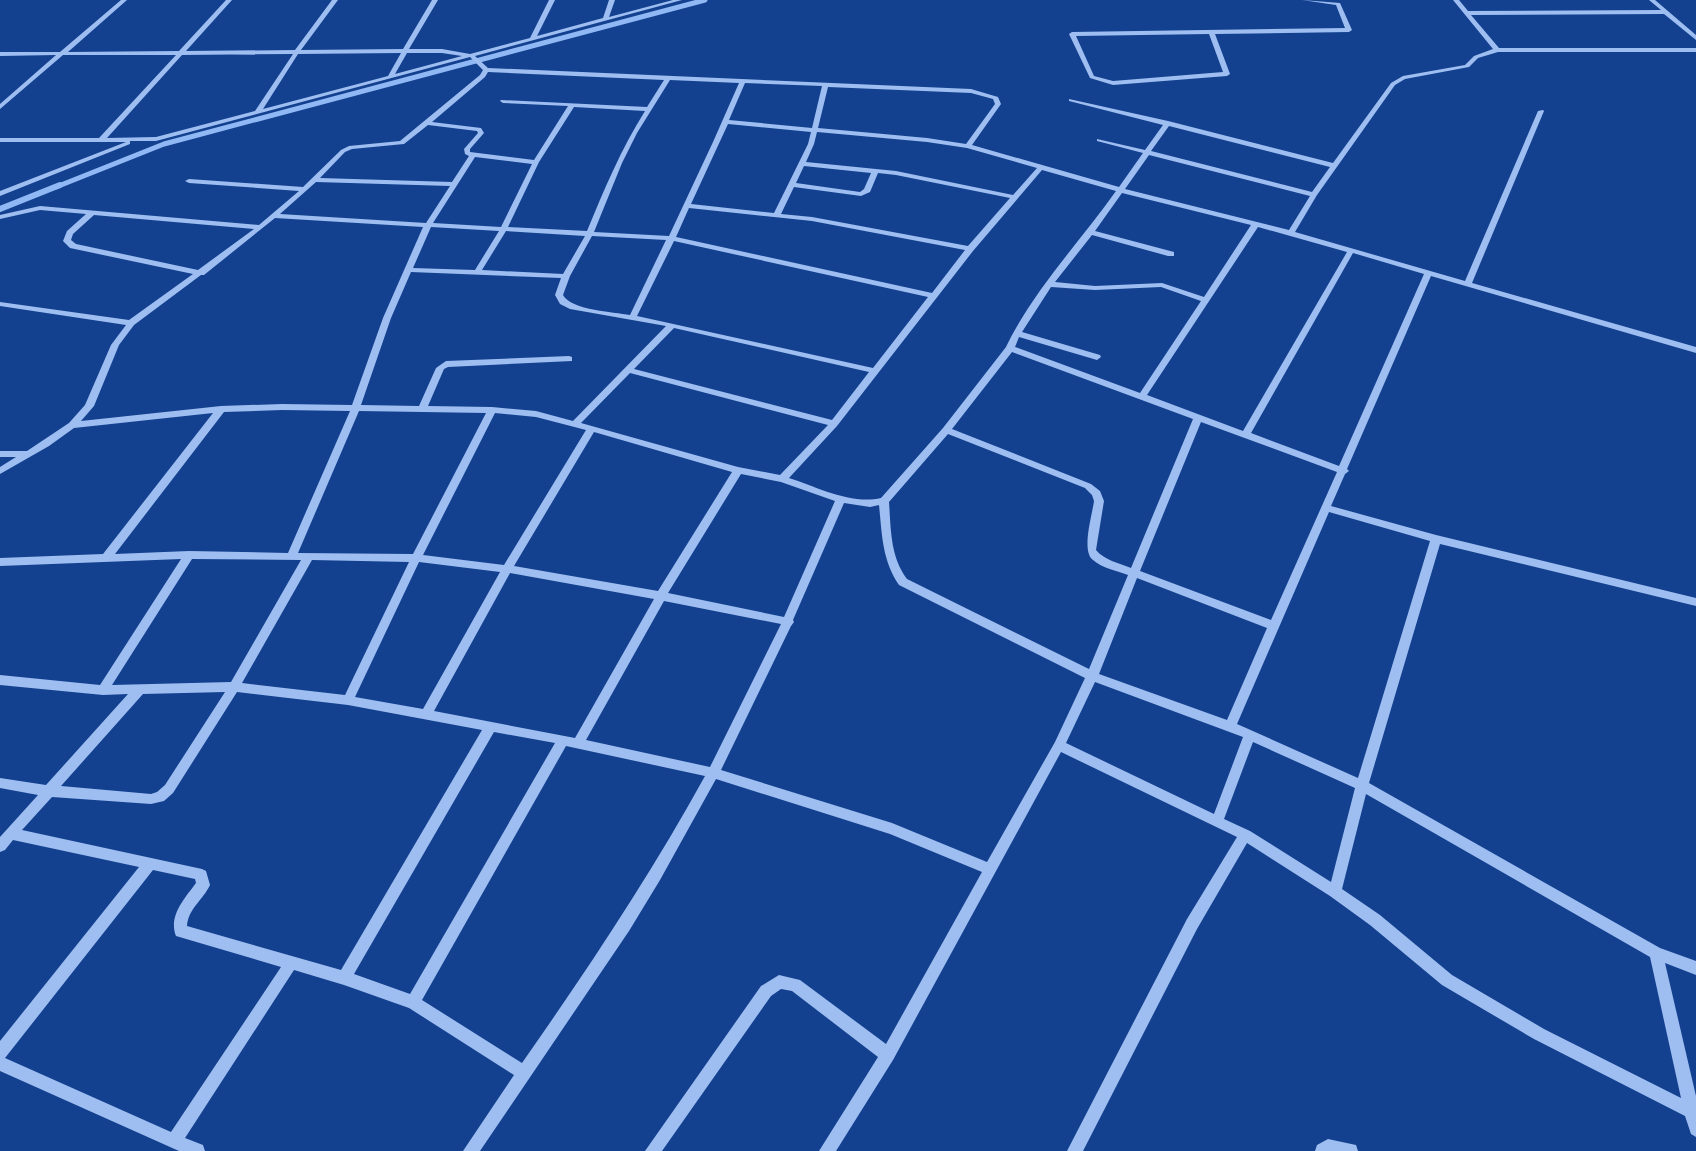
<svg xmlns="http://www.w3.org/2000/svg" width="1696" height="1151" viewBox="0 0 1696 1151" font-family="'Source Sans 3',sans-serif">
	<rect width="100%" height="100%" fill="#13418f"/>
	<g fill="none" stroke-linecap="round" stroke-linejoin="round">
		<polyline stroke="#90b8f4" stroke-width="5" points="56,187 164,144 705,0"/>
		<polyline stroke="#90b8f4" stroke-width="6" points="0,209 60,185"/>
		<g fill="#9ebef1" fill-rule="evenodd">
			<path d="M121,0H127L68,52L179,51L226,0H232L186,51L295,50L332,0H338L301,50L403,49L432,0H438L409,49H442L470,54L530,38L549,0H555L537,36L603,18L609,0H615L609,17L673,0H682L475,56L488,68L971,89L998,97L1001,104L972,145L1119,187L1143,153L1097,141V139L1145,150L1163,125L1069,101V99L1168,121L1333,163L1391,83L1403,76L1465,65L1474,56L1493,49L1453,0H1459L1468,11L1661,10L1649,0H1655L1696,35V40L1664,14L1471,15L1499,48H1696V52H1498L1478,58L1469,67L1405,79L1395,85L1317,195L1295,232L1465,281L1538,111L1543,110L1544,111L1472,283L1696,347V353L1431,276L1347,469L1349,471L1345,474L1331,506L1436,535L1696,598V606L1440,544L1369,783L1660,948L1696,961V975L1665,963L1696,1096V1137L1691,1134L1685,1116L1534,1039L1442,985L1370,925L1330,896L1247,843L1197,929L1083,1151H1067L1187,919L1237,837L1061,752L893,1060L836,1151H819L878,1057L792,991L781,989L771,996L662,1151H645L761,986L779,975L800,980L886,1044L982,872L890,834L716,779L660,880L629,931L480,1151H463L514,1075L409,1008L344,985L294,970L185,1138L203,1145L205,1151H179L0,1071V1041L139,867L13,840L5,850L0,852V837L38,795L0,788V778L46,785L128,694L103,695L0,685V675L100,685L181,559L0,566V558L103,554L213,413L74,428L49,446L0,474V467L16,457H0V451H27L69,423L85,405L111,345L126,325L0,306V302L129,320L193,274L70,248L63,241L67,231L86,214L40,210L0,219V215L40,206L259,225L299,191L189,183L185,181L189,179L303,187L341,150L349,146L400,141L480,75L483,70L470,57L156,141H130V144L0,196V191L126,142H0V138H99L176,55H63L0,109V104L56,55L0,56V52H60ZM401,53L388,76L263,109L298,54ZM407,53H442L462,56L395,74ZM293,54L255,111L156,137L107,138L182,55ZM488,72L664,80L647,107L501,100L500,101L503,103L568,106L534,160L470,152V149L484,133L481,128L432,122L485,77ZM670,80L739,83L713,142L669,236L594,232L622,163L637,133ZM745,83L822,86L812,128L729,120ZM828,87L971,93L993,99L995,104L966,144L927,138L818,128ZM574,107L645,111C621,149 604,190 587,231L508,227L539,162ZM728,124L811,132L808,144L774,213L691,204ZM428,125L477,131L478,133L464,149L465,154L469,156L452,182L320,178L345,152L352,149L404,144ZM1169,126L1330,167L1312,192L1151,151ZM817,132L927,142L967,148L1037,168L1013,195L896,171L806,162L814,144ZM1149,155L1310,196L1289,230L1125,189ZM475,157L532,164L501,227L433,223ZM804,166L871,173L864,189L860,192L796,183ZM1042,170L1116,191C1079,243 1033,291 1006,347L943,428L881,498C851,505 817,487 789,478L837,426L973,251ZM878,173L896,175L1010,198L968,246L812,217L781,214L794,187L861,196L870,192ZM316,182L450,186L426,223L280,214ZM1122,193L1251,225L1204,297L1162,283L1095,286L1055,282L1092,235L1168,256H1174V252L1095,231ZM689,208L812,221L965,250L932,293L676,237ZM94,215L254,229L198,270L76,244L71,240L73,234ZM275,218L423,227L383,318L352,405L282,404L221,406L81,421L94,406L119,345L134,325L201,275H204ZM431,227L499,231L475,270L413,268ZM1258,227L1347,252L1243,431L1147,395ZM506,231L585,236L563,274L482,270ZM592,236L666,240L630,315C613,312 571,310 563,295L570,276ZM674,241L928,297L873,368L637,316ZM1353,253L1424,274L1339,466L1251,433ZM411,272L561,278L555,295L560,304L570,309L666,326L573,421L536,411L492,407L428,406L444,369L448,367L572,361V357L569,356L446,361L436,368L419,406L361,405L391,318ZM1051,287L1095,290L1161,287L1201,301L1140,393L1015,347L1019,337L1097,360L1101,357L1100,355L1022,332ZM674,328L869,372L832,420L634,369ZM1012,352L1193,419L1131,568C1119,563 1104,560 1096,550L1104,501L1100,491L1091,484L952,429ZM630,373L828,425L780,475L738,467L581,423ZM282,410L350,411L288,553L189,551L115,554L224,412ZM359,411L486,413L413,554L298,553ZM495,413L536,417L586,430L504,565L423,555ZM1201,422L1337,472L1271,620L1140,571ZM594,432L732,472L658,591L514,566ZM948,434L1085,488L1092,495L1094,501C1092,516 1081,551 1093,560C1102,568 1117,571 1128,575L1089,669L907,579C890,556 891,529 889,502ZM741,474L781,482L835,501L784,617L668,593ZM844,503L870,507L879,505C882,534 882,560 899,585L1085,678L1055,742L987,862L892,823L721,770L791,626L794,622L793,620ZM1329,512L1430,541L1358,778L1237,724ZM192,559L301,560L231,682L112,685ZM312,560L409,562L345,695L242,683ZM419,562L500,572L423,709L355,697ZM510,573L654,599L575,738L434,711ZM1137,578L1267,628L1227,720L1099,674ZM664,601L781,624L710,767L586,740ZM1095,682L1243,737L1214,814L1066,743ZM225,692L165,785L157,792L151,794L61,786L143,694ZM237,692L348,705L482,730L341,970L187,926C188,909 203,900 210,885L206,871L202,869L22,830L52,797L151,804L164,801L173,793ZM494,732L555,743L410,994L354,974ZM1253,742L1355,788L1331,882L1250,831L1224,819ZM566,746L705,776C650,876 587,970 522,1063L422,1000ZM1366,794L1650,957L1681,1098L1544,1029L1452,975L1380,915L1342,889ZM153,870L195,879L196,883C185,898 168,916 176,936L281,967L171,1132L5,1058Z"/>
			<path d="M1302,0L1340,3L1352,30L1349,32L1215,34L1230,74L1227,76L1113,85L1090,78L1069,34L1072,32L1345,28L1336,5ZM1209,34L1223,72L1113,81L1094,76L1076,36Z"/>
			<polygon points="1328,1139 1356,1145 1358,1151 1315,1151 1317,1145"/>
		</g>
	</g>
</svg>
